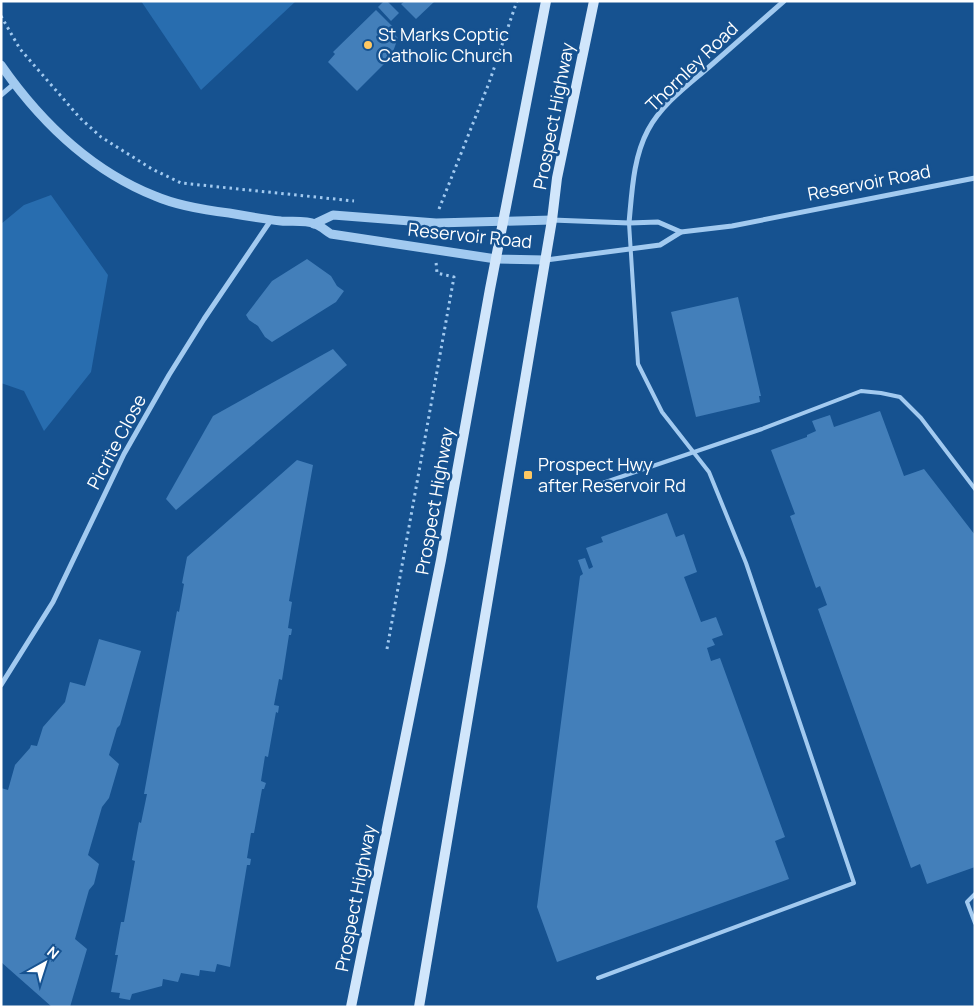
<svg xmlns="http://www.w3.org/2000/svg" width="976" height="1008" viewBox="0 0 976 1008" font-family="Manrope,sans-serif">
	<rect width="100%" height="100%" fill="#165290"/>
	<g fill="#286daf">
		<polygon points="141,1 296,1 201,90"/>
		<polygon points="51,195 108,275 91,372 44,431 24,391 1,383 1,224 24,205"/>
	</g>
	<g fill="#437fba">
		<polygon points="384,1 387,1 399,13 391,21 378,7"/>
		<polygon points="405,1 435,1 416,19 401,4"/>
		<polygon points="376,10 398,32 395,35 398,38 391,57 357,91 328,62 335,54 333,52"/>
		<polygon points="307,259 331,276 337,286 344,291 336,302 272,342 265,337 258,326 249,320 246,315 272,281"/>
		<polygon points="738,297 761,396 759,396 760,402 696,417 671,312"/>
		<polygon points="333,349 347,365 176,510 166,499 213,416"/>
		<polygon points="880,411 904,476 924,469 975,535 975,867 927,884 920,864 911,868 818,609 827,605 820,586 816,588 790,516 795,514 771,450 807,437 807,435 816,431 812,421 830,415 834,427"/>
		<polygon points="297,460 313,465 289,601 292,602 288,628 292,629 291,635 289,635 282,680 279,679 274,705 279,706 278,713 276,712 268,757 265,756 261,781 266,783 264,789 262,789 254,833 251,833 247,858 251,859 250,865 247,865 230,967 217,964 215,972 200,970 199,976 181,973 178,982 163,979 162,986 132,994 130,1000 119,998 120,993 111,992 118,955 115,955 121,922 124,922 135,861 132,860 139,822 141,823 147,794 144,794 177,611 179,612 184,584 182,583 187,557"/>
		<polygon points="667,513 676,537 684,534 697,572 684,577 701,622 716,617 723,635 712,639 715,645 707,648 711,661 720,658 785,837 775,841 789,879 557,962 537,907 580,576 583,574 578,560 585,558 589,569 593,567 586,548 603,542 601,537"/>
		<polygon points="99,639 141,651 120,725 117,728 109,755 119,764 109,798 102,807 88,855 99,864 94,884 89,890 75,939 87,949 70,1007 52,1007 1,962 1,788 8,790 15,765 30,748 31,745 37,746 43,727 65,702 70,682 85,686"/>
	</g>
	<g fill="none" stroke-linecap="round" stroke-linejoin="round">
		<g stroke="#a2caf0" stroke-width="3" stroke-dasharray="2.5 4" stroke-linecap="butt">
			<polyline points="1,16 20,49 80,118 101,137 152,169 181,183 354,201"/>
			<polyline points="439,209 489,83 517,1"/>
			<polyline points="387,649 454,277 437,273 436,262"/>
		</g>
		<g stroke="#a2caf0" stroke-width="4">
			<polyline points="582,490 762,429 861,391 881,393 900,397 921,418 975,489"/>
			<polyline points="975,894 967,902 975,923"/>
			<polyline points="598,978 854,883 746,563 709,472 662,412 638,364 629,223"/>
		</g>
		<g stroke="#a2caf0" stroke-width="5">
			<polyline points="1,95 14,84"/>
			<polyline points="552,220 629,223 658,222 681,232"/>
			<path d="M629,223C632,192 633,158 648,130C662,104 687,86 709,67C734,45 759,23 784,1"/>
			<polyline points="546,260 660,245 681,232 732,226 975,178"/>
			<polyline points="1,685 53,602 124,454 169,375 204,319 271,220"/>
		</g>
		<g stroke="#a2caf0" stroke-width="9">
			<path d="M1,65C40,121 90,170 155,196C178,206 204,210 229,213C246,216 264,219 281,221C292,222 306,220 315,224C321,226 326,231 331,234L496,259L545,260"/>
			<polyline points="314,224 333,215 436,223 552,220"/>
		</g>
		<g stroke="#d1e6fb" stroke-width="10">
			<polyline points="351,1007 441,560 490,289 546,1"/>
			<polyline points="419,1007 552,220 557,178 594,1"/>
		</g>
	</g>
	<g fill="#ffc862" stroke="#165290" stroke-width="2">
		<circle cx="368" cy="45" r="5"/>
		<rect x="523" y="470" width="10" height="10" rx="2.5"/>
	</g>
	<g text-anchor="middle" stroke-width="5" stroke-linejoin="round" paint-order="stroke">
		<g font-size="18" fill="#fff" stroke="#165290" text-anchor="start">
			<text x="378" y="41">St Marks Coptic<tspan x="378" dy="21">Catholic Church</tspan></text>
			<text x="538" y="471">Prospect Hwy<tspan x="538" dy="21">after Reservoir Rd</tspan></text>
		</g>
		<g font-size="18" fill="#fff" stroke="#165290">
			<text transform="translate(692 67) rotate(-44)" y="6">Thornley Road</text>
			<text transform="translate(554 116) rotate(-79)" y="6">Prospect Highway</text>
			<text transform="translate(869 183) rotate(-11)" y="6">Reservoir Road</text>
			<text transform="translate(470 236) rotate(6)" y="6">Reservoir Road</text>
			<text transform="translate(117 442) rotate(-62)" y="6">Picrite Close</text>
			<text transform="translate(435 501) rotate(-80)" y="6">Prospect Highway</text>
			<text transform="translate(356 898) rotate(-79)" y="6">Prospect Highway</text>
		</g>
	</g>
	<rect width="976" height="1008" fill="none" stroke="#ffffff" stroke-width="5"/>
	<g transform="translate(45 963) rotate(39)" stroke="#165290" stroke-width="4" paint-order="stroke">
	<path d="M0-4L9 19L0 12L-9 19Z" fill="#ffffff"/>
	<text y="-8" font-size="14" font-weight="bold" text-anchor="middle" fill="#ffffff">N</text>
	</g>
</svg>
